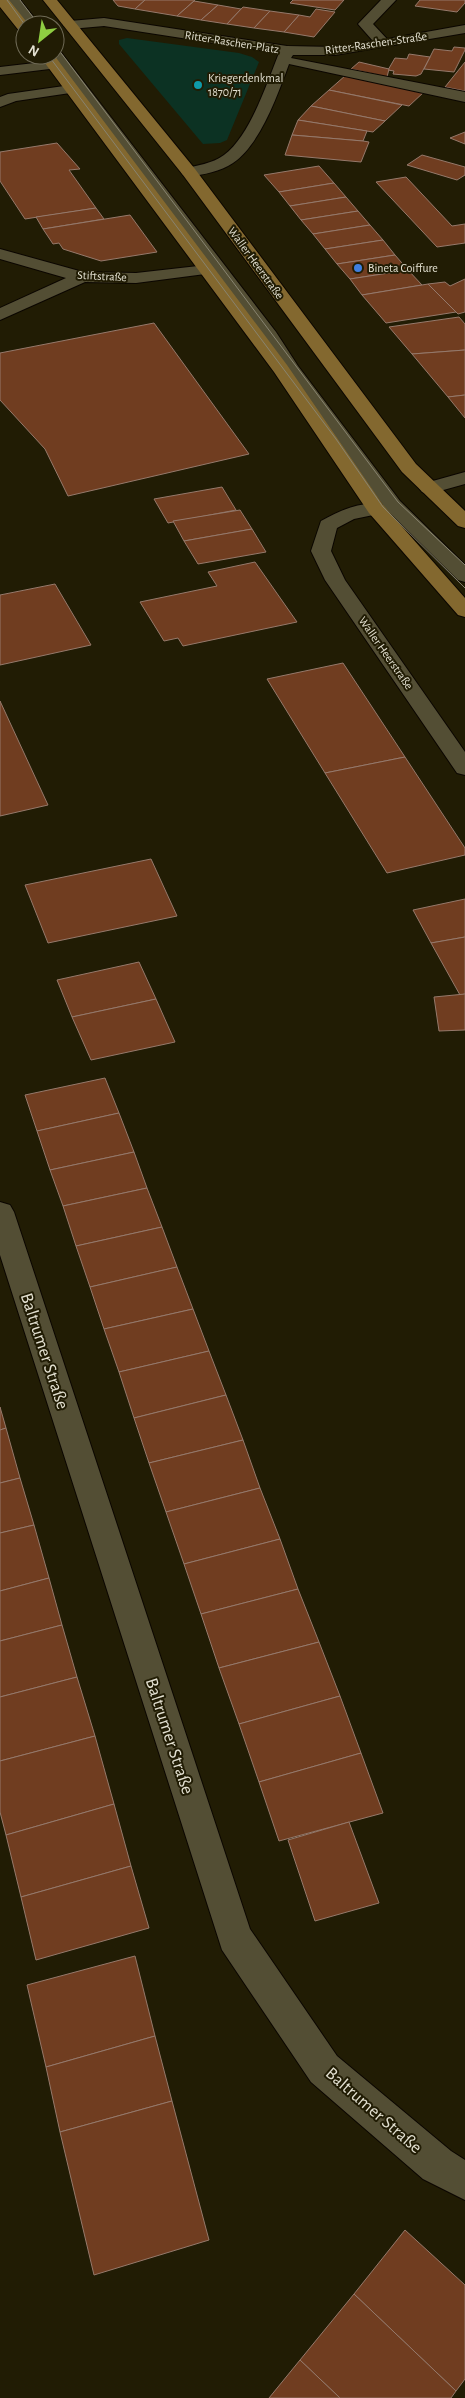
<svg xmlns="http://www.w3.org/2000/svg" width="465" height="2398" viewBox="0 0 465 2398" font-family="'Alegreya Sans',sans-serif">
	<rect width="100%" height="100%" fill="#211c04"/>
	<polygon fill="#0c3223" points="127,38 239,53 252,57 259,62 227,140 220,143 203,144 119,44 119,40"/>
	<g fill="#703d20" stroke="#95796b">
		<polygon points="113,0 145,0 135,9 118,6"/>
		<polygon points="145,0 195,0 177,16 135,9"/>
		<polygon points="293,0 344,0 335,10 290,3"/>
		<polygon points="420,0 465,0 465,3 457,12 415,6"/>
		<polygon points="194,1 218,5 201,20 177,16"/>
		<polygon points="218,5 241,9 227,24 201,20"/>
		<polygon points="243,7 270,11 254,28 227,24"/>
		<polygon points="316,9 335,12 314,37 284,32 299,15 310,17"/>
		<polygon points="270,11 299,15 284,32 254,28"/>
		<polygon points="454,47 465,48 465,50 454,72 424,69 434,49 452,51"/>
		<polygon points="409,54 430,57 421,74 416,76 393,74 394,71 388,70 395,58 407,59"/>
		<polygon points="359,62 389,69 387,77 351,69"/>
		<polygon points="465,62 465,91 445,87"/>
		<polygon points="346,75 425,91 409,106 329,90"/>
		<polygon points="329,90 402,105 385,121 311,106"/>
		<polygon points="311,106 385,121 373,132 298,120"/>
		<polygon points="298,120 367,131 363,141 292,135"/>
		<polygon points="465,132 465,144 450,138"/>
		<polygon points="292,135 363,141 369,142 361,162 285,155"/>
		<polygon points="57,143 80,169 69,170 96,208 25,219 0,181 0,152"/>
		<polygon points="422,155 465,167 465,175 457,180 407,165"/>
		<polygon points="319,166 334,183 279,192 264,175"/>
		<polygon points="406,177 452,226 465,224 465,243 437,247 376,182"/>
		<polygon points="334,183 346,197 290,206 279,192"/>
		<polygon points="346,197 358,211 301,220 290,206"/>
		<polygon points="96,208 104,219 43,229 36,217"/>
		<polygon points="358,211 370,225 313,234 301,220"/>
		<polygon points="130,215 157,252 101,261 63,249 59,243 53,244 43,229"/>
		<polygon points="370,225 383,240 325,249 313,234"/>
		<polygon points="383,240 395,255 337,264 325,249"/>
		<polygon points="395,255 408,270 350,279 337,264"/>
		<polygon points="408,270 422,285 362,295 350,279"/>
		<polygon points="465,279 465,312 458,314 428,284 445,282 450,286"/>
		<polygon points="428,284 456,312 386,323 362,295"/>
		<polygon points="459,317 465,324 465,350 412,354 389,327"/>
		<polygon points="154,323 249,454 68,496 45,449 0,400 0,353"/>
		<polygon points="465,350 465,395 448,397 412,354"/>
		<polygon points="465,395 465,418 448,397"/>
		<polygon points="222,487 236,510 168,523 154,499"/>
		<polygon points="240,510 252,529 184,541 173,521"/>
		<polygon points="252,529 266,552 198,564 184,541"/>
		<polygon points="255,562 297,622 183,646 178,638 164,641 140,602 217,586 208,572"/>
		<polygon points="55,584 91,645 0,665 0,595"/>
		<polygon points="343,663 405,757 325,773 267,679"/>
		<polygon points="0,701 48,805 0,816"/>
		<polygon points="405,757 465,848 465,855 387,873 325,773"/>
		<polygon points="151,859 177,916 48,943 25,885"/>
		<polygon points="465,899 465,937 431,943 413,910"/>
		<polygon points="465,937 465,994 460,995 431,943"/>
		<polygon points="139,962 156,999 72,1017 57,980"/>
		<polygon points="465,994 465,1030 439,1031 434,997"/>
		<polygon points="156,999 175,1042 91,1060 72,1017"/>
		<polygon points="105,1078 119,1113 37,1131 25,1095"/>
		<polygon points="119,1113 134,1152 50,1170 37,1131"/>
		<polygon points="134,1152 147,1188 63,1206 50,1170"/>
		<polygon points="147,1188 162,1227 76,1246 63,1206"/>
		<polygon points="162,1227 177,1267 90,1287 76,1246"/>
		<polygon points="177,1267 193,1309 104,1329 90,1287"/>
		<polygon points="193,1309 209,1351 119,1372 104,1329"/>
		<polygon points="209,1351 226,1395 134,1418 119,1372"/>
		<polygon points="226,1395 243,1440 149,1463 134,1418"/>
		<polygon points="0,1407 6,1428 0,1430"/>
		<polygon points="6,1428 20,1478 0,1483 0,1430"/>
		<polygon points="243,1440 260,1488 166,1512 149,1463"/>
		<polygon points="20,1478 34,1525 0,1533 0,1483"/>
		<polygon points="260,1488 280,1539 184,1564 166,1512"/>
		<polygon points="34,1525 49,1578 0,1591 0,1533"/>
		<polygon points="280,1539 298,1589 201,1614 184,1564"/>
		<polygon points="49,1578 62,1625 0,1641 0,1591"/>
		<polygon points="298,1589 319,1642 219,1668 201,1614"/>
		<polygon points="62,1625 77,1677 0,1697 0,1641"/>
		<polygon points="319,1642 340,1696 239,1724 219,1668"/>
		<polygon points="77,1677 95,1736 0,1761 0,1697"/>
		<polygon points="340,1696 361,1753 259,1782 239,1724"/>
		<polygon points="95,1736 114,1804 6,1835 0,1812 0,1761"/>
		<polygon points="361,1753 383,1813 279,1841 259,1782"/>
		<polygon points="114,1804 131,1866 21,1897 6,1835"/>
		<polygon points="349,1822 379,1903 315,1921 288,1840"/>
		<polygon points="131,1866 149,1928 36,1960 21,1897"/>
		<polygon points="135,1956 155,2036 46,2067 27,1985"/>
		<polygon points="155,2036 172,2101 60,2132 46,2067"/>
		<polygon points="172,2101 209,2240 94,2275 60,2132"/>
		<polygon points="405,2230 465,2285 465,2379 456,2391 354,2294"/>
		<polygon points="354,2294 456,2391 451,2398 340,2398 300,2360"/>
		<polygon points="300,2360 340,2398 269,2398"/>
	</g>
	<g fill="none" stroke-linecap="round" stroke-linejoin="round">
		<g stroke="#0b0600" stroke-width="2">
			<g id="minor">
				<polygon points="6,0 20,0 40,25 25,25"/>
				<path d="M381,0H396L373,24L387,39L465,25V33L335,55H293L291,58L465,92V102L289,64C278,94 260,145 233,163C220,172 204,174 189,177L183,175L181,172L183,169C197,165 212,164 224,155C250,136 267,83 279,53L104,26L70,29L63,25L70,21L104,18L287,46L335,47L373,41L358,24Z"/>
				<path d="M55,50L60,51L276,332L298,366L400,501L465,565V582L458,580L386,509L383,513L354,519L337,528L331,551L345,580L465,752V775L457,773L325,580L311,551L321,521C339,511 362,500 383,505L213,273L136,283L85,282L0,320V308L66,278L0,259V249L83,272L136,273L207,265L77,92L16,101L0,107V97L8,94L71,85L58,68L0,75V67L52,61L48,55H55Z"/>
				<polygon points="465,472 465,484 429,494 422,492 419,488 422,484"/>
				<polygon points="0,1202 10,1205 14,1212 250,1929 337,2056 451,2151 465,2160 465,2200 423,2179 311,2082 222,1950 0,1255"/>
			</g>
		</g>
		<g stroke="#0b0600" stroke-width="2">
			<g id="major">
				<polygon points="0,0 9,0 29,25 25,25 25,33 20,32 0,7"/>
				<polygon points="43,0 57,0 195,169 416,464 465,511 465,528 458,526 402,472 183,175"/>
				<polygon points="39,55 54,55 287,365 383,505 465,598 465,617 458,615 369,513 274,372"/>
			</g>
		</g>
		<use href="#minor" fill="#534e34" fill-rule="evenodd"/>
		<use href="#major" fill="#83682f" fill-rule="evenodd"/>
		<g stroke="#888471" stroke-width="1">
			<polyline points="7,0 25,25"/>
			<polyline points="20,0 39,25"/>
			<polyline points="55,45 398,502 465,565"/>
			<polyline points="48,55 336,439 383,507 465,588"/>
		</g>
	</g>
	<circle fill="#0f9aa8" stroke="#211c04" stroke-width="2" cx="198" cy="85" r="5"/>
	<circle fill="#3f7fe0" stroke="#211c04" stroke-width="2" cx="358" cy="268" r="5"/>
	<g text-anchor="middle" stroke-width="4" stroke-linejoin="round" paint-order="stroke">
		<g font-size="12" fill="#e3e0d1" stroke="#211c04">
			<text transform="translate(232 42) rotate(9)" y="4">Ritter-Raschen-Platz</text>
			<text transform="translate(376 43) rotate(-8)" y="4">Ritter-Raschen-Straße</text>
			<text transform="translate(256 263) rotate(54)" y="4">Waller Heerstraße</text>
			<text transform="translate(102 276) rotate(3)" y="4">Stiftstraße</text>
			<text transform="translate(386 653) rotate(55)" y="4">Waller Heerstraße</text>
		</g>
		<g font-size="12" fill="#e3e0d1" stroke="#211c04" text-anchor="start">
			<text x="208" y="82">Kriegerdenkmal<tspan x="208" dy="14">1870/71</tspan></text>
			<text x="368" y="272">Bineta Coiffure</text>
		</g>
		<g font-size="18" fill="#e3e0d1" stroke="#211c04">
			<text transform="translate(45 1351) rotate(72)" y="6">Baltrumer Straße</text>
			<text transform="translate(170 1736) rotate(72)" y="6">Baltrumer Straße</text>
			<text transform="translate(374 2110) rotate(41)" y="6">Baltrumer Straße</text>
		</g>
	</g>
	<g transform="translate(40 40) rotate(210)"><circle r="24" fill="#211c04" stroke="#6f6a56"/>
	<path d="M0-4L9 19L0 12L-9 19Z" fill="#8fcd42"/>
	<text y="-8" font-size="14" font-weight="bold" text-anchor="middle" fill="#e3e0d1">N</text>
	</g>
</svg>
